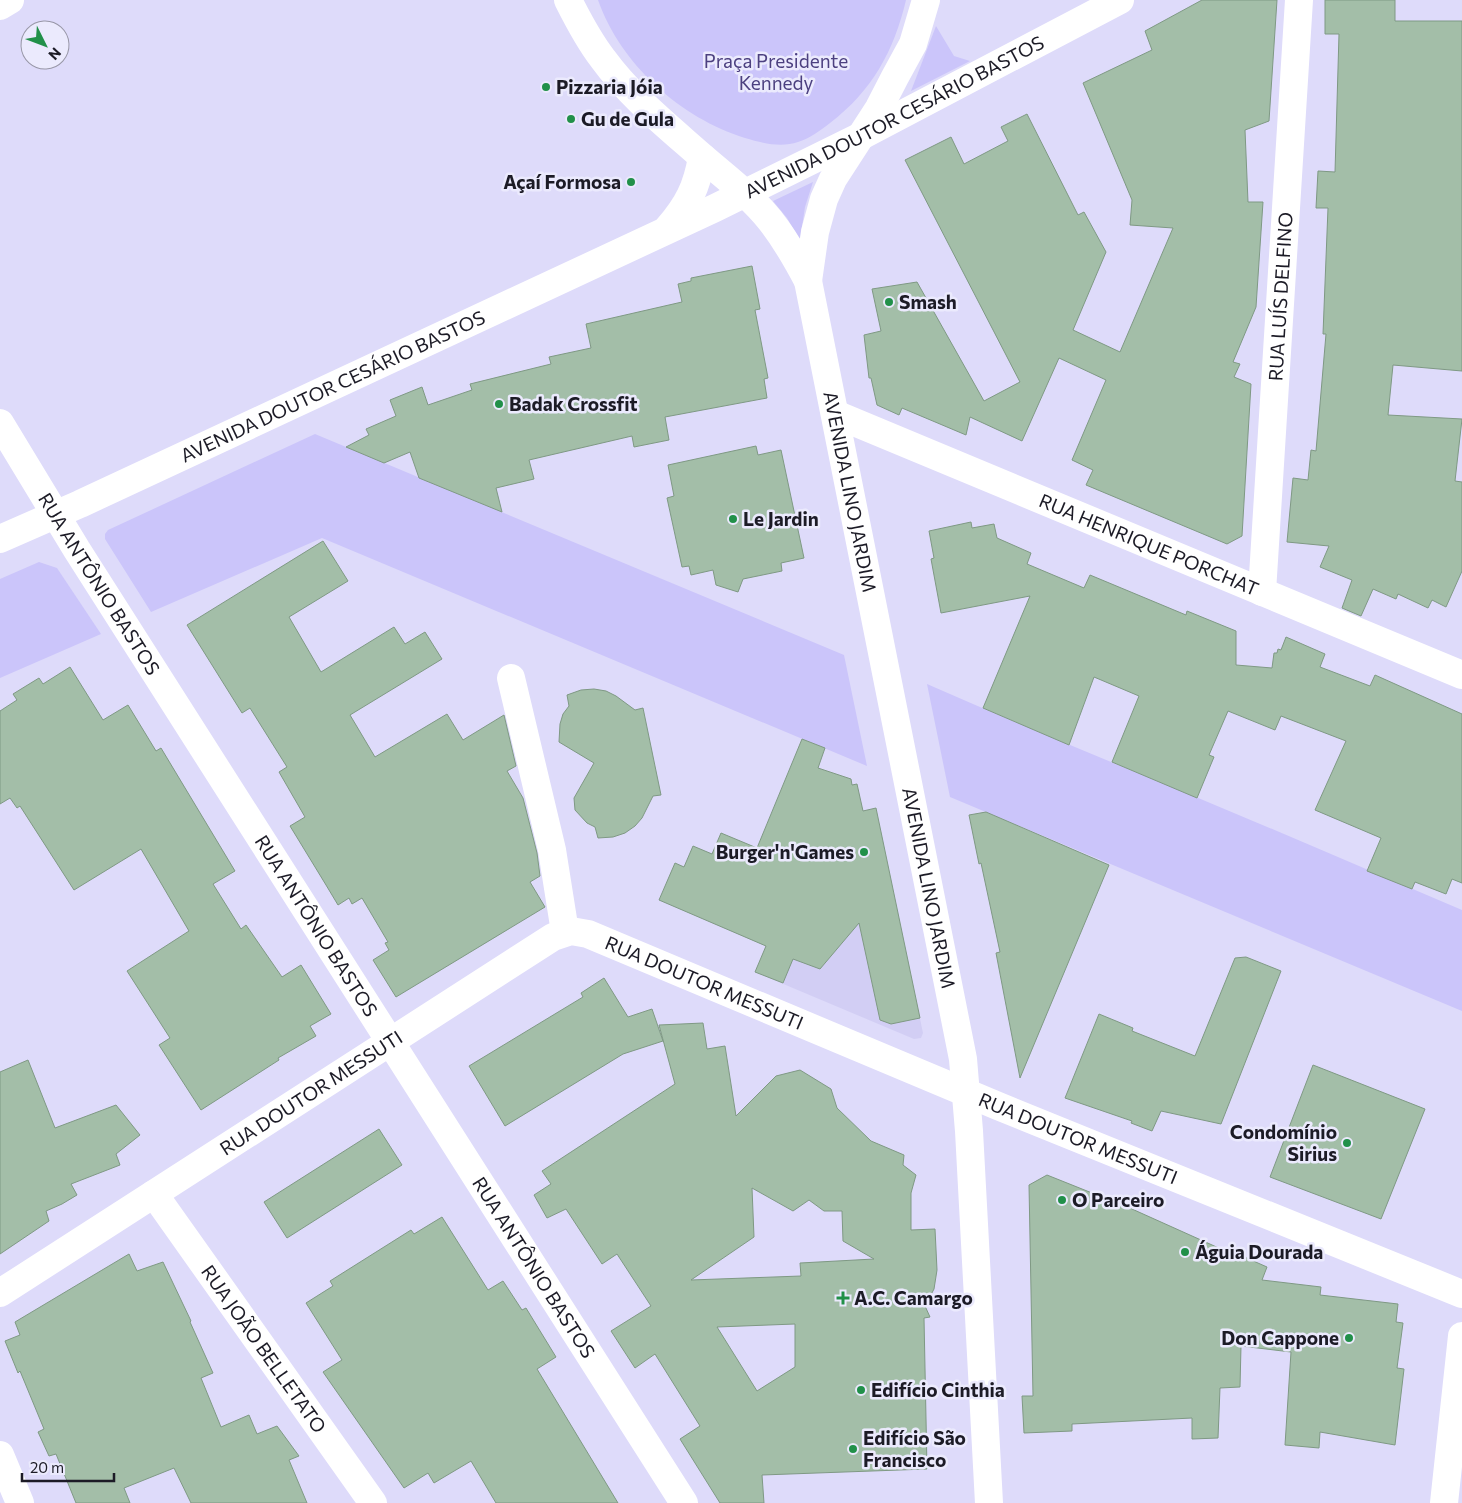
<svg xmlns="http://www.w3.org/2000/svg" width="1462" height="1503" viewBox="0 0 1462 1503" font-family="Commissioner,sans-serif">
	<rect width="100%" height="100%" fill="#dedbfa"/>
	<polygon fill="#d2cef4" points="896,905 923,1033 921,1038 914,1039 755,972 774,928"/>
	<g fill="#cbc5fa">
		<path d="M598,0H906C894,51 872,91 830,123C821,130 809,139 798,142C781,148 762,143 745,138C681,118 621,65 598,0Z"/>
		<polygon points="936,26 954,56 970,61 911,91"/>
		<polygon points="813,182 805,207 800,240 787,218 773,201"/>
		<polygon points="315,434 844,655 867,766 322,538 151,612 105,539 105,534 108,530"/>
		<polygon points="39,562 57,568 101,634 0,678 0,579"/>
		<path d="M927,684C1043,735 1161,782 1277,831C1339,857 1400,884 1462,910V1011L950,797Z"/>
	</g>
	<g fill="#a3bea8" stroke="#7f9984" fill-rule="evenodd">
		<polygon points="1202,0 1277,0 1269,121 1245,130 1248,202 1263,202 1256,307 1233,362 1240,364 1234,377 1251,384 1242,536 1227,544 1086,485 1093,470 1072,460 1106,380 1059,358 1022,441 970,417 966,435 902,408 899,415 877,405 871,378 869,378 864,335 881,331 872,289 917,282 984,401 1020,382 905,160 951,137 964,164 1008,141 1001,127 1027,114 1078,215 1084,212 1106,252 1073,330 1120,352 1173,228 1130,225 1132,200 1083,83 1152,50 1145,31"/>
		<polygon points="1325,0 1395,0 1395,21 1462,21 1462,371 1393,365 1388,415 1462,419 1455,481 1462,482 1462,571 1446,607 1432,600 1428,608 1398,594 1396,599 1373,589 1361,616 1342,608 1352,580 1320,567 1329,546 1287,542 1293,478 1308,480 1311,450 1316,451 1326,334 1323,334 1328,208 1316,208 1318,171 1335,172 1339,34 1325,34"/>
		<polygon points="752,266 760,309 755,310 768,378 764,379 767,398 665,417 669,440 634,447 632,436 529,460 534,479 496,488 502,512 419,478 410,452 384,463 346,447 369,435 366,429 396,416 390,400 422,387 428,405 472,390 470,384 551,364 549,357 591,348 586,324 682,302 678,284 691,281 691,278"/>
		<polygon points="756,446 758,455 781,450 804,558 781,563 782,571 743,579 738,592 716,585 713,570 691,575 689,566 682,567 667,498 674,496 668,465"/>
		<polygon points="971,522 972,528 994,524 997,538 1031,553 1027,564 1084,588 1090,575 1186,615 1187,611 1236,631 1236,665 1272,668 1274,653 1277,653 1278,649 1281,650 1286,637 1325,654 1320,667 1370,686 1375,675 1462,714 1462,883 1452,879 1446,894 1415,882 1412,889 1367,871 1381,838 1315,810 1346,741 1281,716 1275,730 1228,711 1209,755 1214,757 1197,798 1112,762 1139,696 1094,677 1069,745 983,708 1030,596 941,613 931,559 934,558 929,531"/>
		<polygon points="323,541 348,581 289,617 321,672 394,627 405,644 425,632 442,659 350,715 375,757 447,714 463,740 504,715 516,766 507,771 523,798 537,853 540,876 530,882 545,907 396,997 373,960 389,950 385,943 388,942 362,898 352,904 349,898 338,905 326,885 290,826 305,817 279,772 287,767 250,708 242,713 187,625"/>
		<polygon points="70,667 103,720 128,705 156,751 161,748 235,871 213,884 241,929 246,925 282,977 301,965 331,1014 310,1026 316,1036 278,1058 279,1060 201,1110 159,1045 170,1038 127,971 189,931 141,849 74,890 20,806 17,808 10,798 0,804 0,711 17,700 13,694 39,678 43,684"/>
		<polygon points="594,689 606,691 616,696 635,710 643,708 661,795 653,796 642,818 635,826 625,833 613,837 598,838 595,827 587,823 575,810 574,798 594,763 559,742 560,724 563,714 569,706 567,695 581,690"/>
		<polygon points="802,739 825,748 818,768 851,779 852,785 857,784 863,811 876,808 920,1018 891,1024 880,1020 859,923 820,969 793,959 783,983 755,972 766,946 659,900 675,863 684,867 693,846 712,854 721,833 757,848"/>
		<polygon points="986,812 1109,865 1020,1078 996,953 1000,952 981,863 979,864 969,815"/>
		<polygon points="1246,957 1281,971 1221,1124 1161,1111 1152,1131 1131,1123 1132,1121 1065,1098 1099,1014 1133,1028 1132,1031 1195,1056 1235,958"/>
		<polygon points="604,978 628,1017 652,1009 663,1041 623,1054 505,1126 469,1066 583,997 581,993"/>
		<path d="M703,1023L707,1049L725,1046L736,1116L776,1076L800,1070L831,1089L837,1108L871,1141L904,1155L903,1165L916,1175L911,1193V1230L935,1229L937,1270L934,1289L925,1306L930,1317L924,1318L927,1469L762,1475L764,1503H720L680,1439L700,1426L655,1354L635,1368L611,1331L651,1306L617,1254L602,1264L566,1209L547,1218L534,1195L551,1184L542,1171L675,1084L659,1025ZM752,1188L793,1211L809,1200L824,1211H842L843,1241L874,1259L800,1263L801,1276L691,1280L754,1237ZM795,1324V1367L757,1391L717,1327Z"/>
		<polygon points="28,1060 55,1128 116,1105 140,1135 116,1154 120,1165 71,1184 77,1195 62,1204 46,1211 49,1221 0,1254 0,1072"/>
		<polygon points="1313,1065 1425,1109 1381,1219 1270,1177"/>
		<polygon points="379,1129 402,1165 287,1238 264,1202"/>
		<polygon points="1047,1175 1132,1209 1241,1258 1242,1256 1267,1267 1262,1280 1321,1287 1320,1295 1398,1304 1396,1322 1403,1323 1397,1368 1404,1369 1395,1445 1320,1432 1319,1448 1285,1445 1291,1352 1241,1346 1240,1387 1220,1388 1218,1438 1192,1439 1192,1418 1072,1424 1072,1431 1024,1433 1022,1396 1033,1396 1029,1185"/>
		<polygon points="442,1217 488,1290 503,1281 522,1310 526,1308 556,1357 537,1369 618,1503 496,1503 471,1461 434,1483 428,1473 404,1488 323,1372 342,1360 306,1303 333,1286 330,1281 411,1230 414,1234"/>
		<polygon points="129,1254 137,1271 163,1262 191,1321 190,1322 213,1373 201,1378 221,1427 249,1415 257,1434 277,1426 299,1456 289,1460 307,1503 191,1503 174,1468 124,1488 130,1503 76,1503 56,1454 49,1456 38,1432 44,1429 20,1371 18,1373 5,1341 20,1335 15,1322"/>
	</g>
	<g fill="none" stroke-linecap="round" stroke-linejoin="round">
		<g stroke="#fff" stroke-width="28">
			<polyline points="0,6 10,0"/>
			<path d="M668,228C688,205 697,187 702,157"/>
			<path id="s1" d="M835,414L1462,675"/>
			<path id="s2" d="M0,423L77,550L684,1503"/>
			<path id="s3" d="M0,539L80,504L715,208L859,137L1120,0"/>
			<path id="s4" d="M1262,592L1299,0"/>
			<polyline points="511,678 552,850 565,932"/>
			<path id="s5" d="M154,1194L373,1503"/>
			<path id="s6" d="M0,1293L553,937L571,931L588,934L998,1106L1462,1294"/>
			<polyline points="0,1455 20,1503"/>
			<polyline points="1444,1503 1462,1336"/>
		</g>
		<g stroke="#fff" stroke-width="28">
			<path id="s7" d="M568,0C578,20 589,41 603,59C630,96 666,125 700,155C724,176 750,195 770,220C785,239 797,260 808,281L963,1059L969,1131L989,1503"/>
			<polyline points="808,281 815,232 824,199 833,179 879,108 895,77 913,44 926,0"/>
		</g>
	</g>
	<g fill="#219049" stroke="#ebeafd" stroke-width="2">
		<circle cx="546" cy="87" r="5"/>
		<circle cx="571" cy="119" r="5"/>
		<circle cx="631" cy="182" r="5"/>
		<circle cx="889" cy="302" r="5"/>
		<circle cx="499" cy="404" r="5"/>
		<circle cx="733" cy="519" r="5"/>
		<circle cx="864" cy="852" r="5"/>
		<circle cx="1347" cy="1143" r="5"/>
		<circle cx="1062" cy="1200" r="5"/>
		<circle cx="1185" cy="1252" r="5"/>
		<path d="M840.5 1290.5h5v5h5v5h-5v5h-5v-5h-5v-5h5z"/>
		<circle cx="1349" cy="1338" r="5"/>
		<circle cx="861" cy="1390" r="5"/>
		<circle cx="853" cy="1449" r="5"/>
	</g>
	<g text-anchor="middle" stroke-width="5" stroke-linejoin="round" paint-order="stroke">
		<g font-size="19" fill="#4c4080" stroke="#ebeafd">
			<text x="776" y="68">Praça Presidente<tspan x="776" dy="22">Kennedy</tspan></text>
		</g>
		<g font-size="19" font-weight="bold" fill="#1c1b26" stroke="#ebeafd" text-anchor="start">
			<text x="556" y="94">Pizzaria Jóia</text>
			<text x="581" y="126">Gu de Gula</text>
			<text x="621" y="189" text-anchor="end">Açaí Formosa</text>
			<text x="899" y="309">Smash</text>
			<text x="509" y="411">Badak Crossfit</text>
			<text x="743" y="526">Le Jardin</text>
			<text x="854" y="859" text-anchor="end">Burger'n'Games</text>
			<text x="1337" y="1139" text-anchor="end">Condomínio<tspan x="1337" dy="22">Sirius</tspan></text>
			<text x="1072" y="1207">O Parceiro</text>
			<text x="1195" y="1259">Águia Dourada</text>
			<text x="854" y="1305">A.C. Camargo</text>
			<text x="1339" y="1345" text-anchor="end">Don Cappone</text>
			<text x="871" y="1397">Edifício Cinthia</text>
			<text x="863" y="1445">Edifício São<tspan x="863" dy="22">Francisco</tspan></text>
		</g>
		<g font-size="19" fill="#1c1b26" stroke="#ebeafd">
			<text dy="7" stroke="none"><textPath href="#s3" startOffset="989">AVENIDA DOUTOR CESÁRIO BASTOS</textPath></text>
			<text dy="7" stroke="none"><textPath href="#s4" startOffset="296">RUA LUÍS DELFINO</textPath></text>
			<text dy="7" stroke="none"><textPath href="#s3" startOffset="366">AVENIDA DOUTOR CESÁRIO BASTOS</textPath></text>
			<text dy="7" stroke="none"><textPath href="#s7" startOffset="588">AVENIDA LINO JARDIM</textPath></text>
			<text dy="7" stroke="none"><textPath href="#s1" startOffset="340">RUA HENRIQUE PORCHAT</textPath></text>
			<text dy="7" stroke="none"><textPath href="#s2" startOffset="189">RUA ANTÔNIO BASTOS</textPath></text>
			<text dy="7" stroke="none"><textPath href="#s7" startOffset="992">AVENIDA LINO JARDIM</textPath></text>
			<text dy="7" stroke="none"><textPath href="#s2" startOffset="594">RUA ANTÔNIO BASTOS</textPath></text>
			<text dy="7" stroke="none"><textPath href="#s6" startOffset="820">RUA DOUTOR MESSUTI</textPath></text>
			<text dy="7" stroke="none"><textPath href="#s6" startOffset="370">RUA DOUTOR MESSUTI</textPath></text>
			<text dy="7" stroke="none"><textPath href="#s6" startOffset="1225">RUA DOUTOR MESSUTI</textPath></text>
			<text dy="7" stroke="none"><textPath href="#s2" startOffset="999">RUA ANTÔNIO BASTOS</textPath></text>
			<text dy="7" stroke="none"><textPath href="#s5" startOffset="190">RUA JOÃO BELLETATO</textPath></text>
		</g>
	</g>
	<g transform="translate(45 45) rotate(132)"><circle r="24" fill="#ebeafd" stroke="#9897a7"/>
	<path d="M0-4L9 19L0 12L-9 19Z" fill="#219049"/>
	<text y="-8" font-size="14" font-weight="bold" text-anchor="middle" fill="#1c1b26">N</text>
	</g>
	<path d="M22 1473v8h92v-8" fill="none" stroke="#1c1b26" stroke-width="2.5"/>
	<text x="30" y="1473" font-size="15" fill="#1c1b26" stroke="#ebeafd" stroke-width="4" paint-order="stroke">20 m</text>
</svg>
